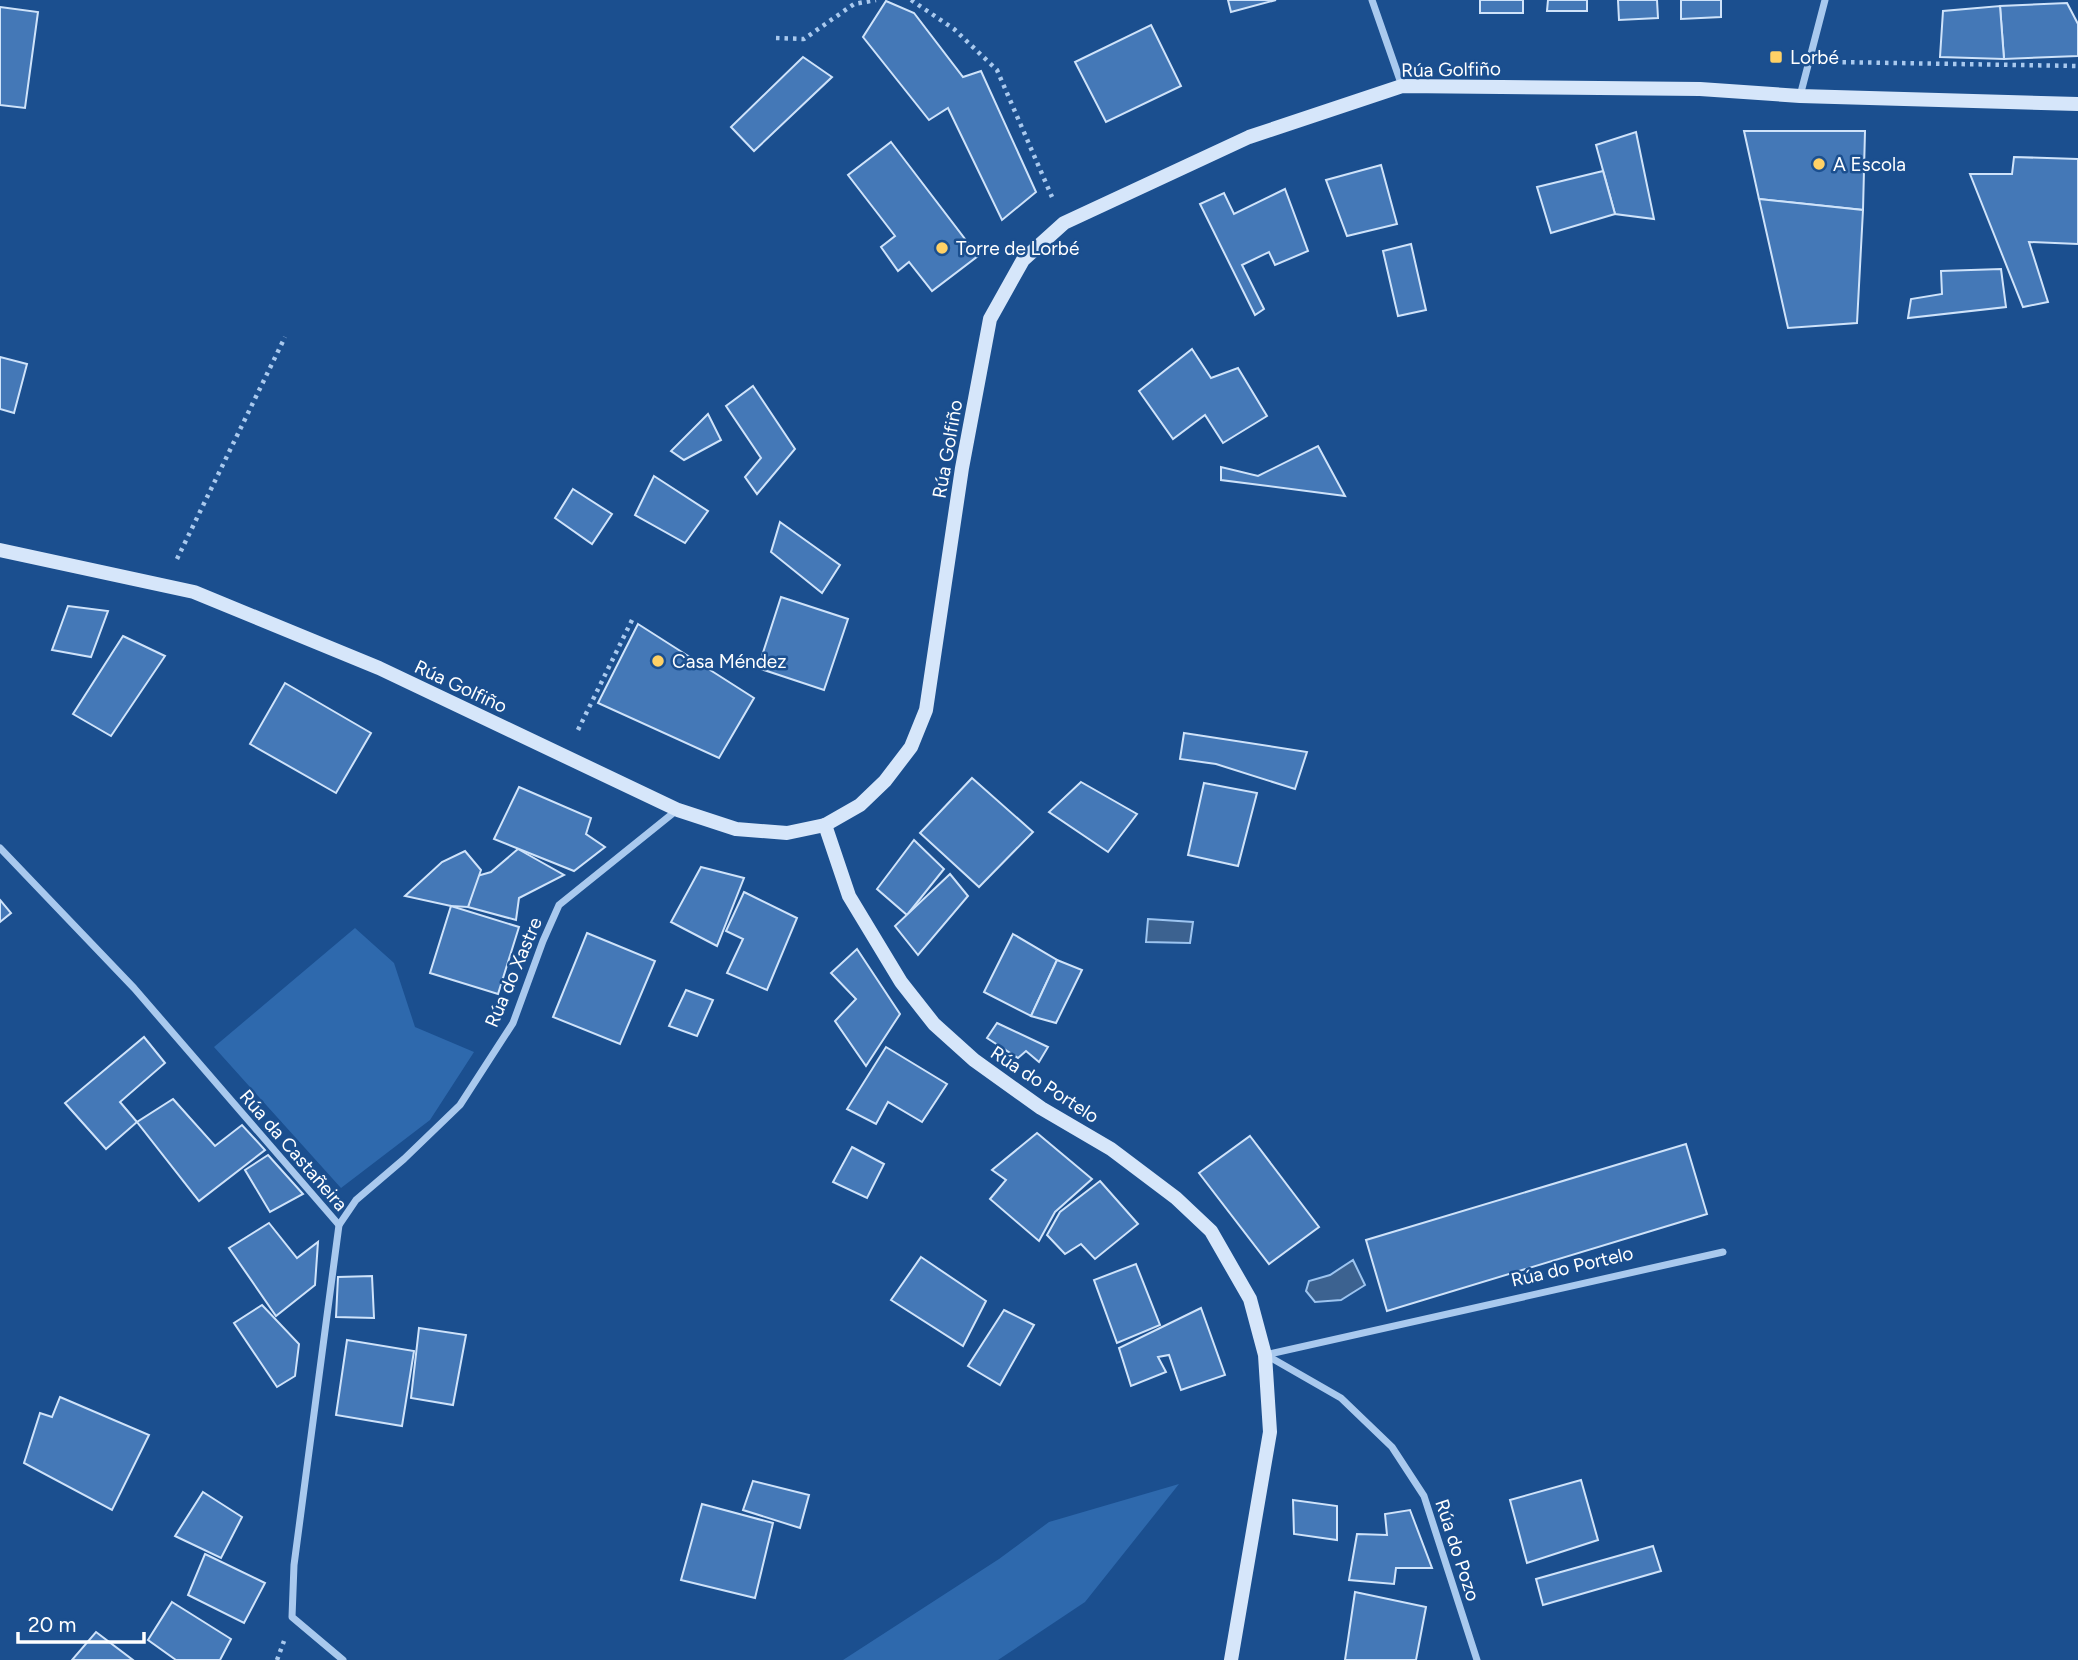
<svg xmlns="http://www.w3.org/2000/svg" width="2078" height="1660" viewBox="0 0 2078 1660" font-family="Figtree,sans-serif">
	<rect width="100%" height="100%" fill="#1b4f8f"/>
	<g fill="#2e69ad">
		<polygon points="355,928 394,963 415,1027 474,1052 430,1120 341,1188 214,1047"/>
		<polygon points="1179,1484 1085,1602 998,1660 843,1660 999,1559 1049,1522"/>
	</g>
	<g fill="#3c6290" stroke="#9cc4f0" stroke-width="2">
		<polygon points="1148,919 1193,922 1190,943 1146,942"/>
		<polygon points="1353,1260 1365,1285 1341,1300 1315,1302 1306,1291 1309,1281 1330,1275"/>
	</g>
	<g fill="#4478b7" stroke="#cfe3fa" stroke-width="2">
		<polygon points="1228,0 1276,0 1231,12"/>
		<rect x="1480" y="0" width="43" height="13"/>
		<polygon points="1548,0 1587,0 1587,11 1547,11"/>
		<polygon points="1618,0 1657,0 1658,18 1619,20"/>
		<polygon points="1681,0 1721,0 1721,17 1681,19"/>
		<polygon points="886,1 914,13 963,77 981,71 1036,192 1002,220 948,108 929,120 863,37"/>
		<polygon points="2067,3 2078,24 2078,56 2004,59 2000,6"/>
		<polygon points="2000,6 2004,59 1940,57 1943,11"/>
		<polygon points="0,7 38,12 25,108 0,105"/>
		<polygon points="1151,25 1181,86 1106,122 1075,62"/>
		<polygon points="803,57 832,77 754,151 731,127"/>
		<polygon points="1744,131 1865,131 1863,210 1759,199"/>
		<polygon points="1636,132 1654,219 1615,214 1596,145"/>
		<polygon points="891,142 978,256 932,291 909,262 898,271 881,247 895,236 848,175"/>
		<polygon points="2014,157 2078,159 2078,244 2029,242 2048,302 2023,307 1970,174 2012,174"/>
		<polygon points="1381,165 1397,224 1347,236 1326,180"/>
		<polygon points="1603,171 1615,214 1551,233 1537,187"/>
		<polygon points="1285,189 1308,251 1275,265 1269,252 1242,265 1264,309 1255,315 1200,204 1224,193 1234,214"/>
		<polygon points="1759,199 1863,210 1857,323 1788,328"/>
		<polygon points="1411,244 1426,310 1398,316 1383,251"/>
		<polygon points="2001,269 2006,307 1908,318 1911,299 1942,294 1941,271"/>
		<polygon points="1192,349 1211,378 1238,368 1267,416 1223,443 1205,415 1173,439 1139,391"/>
		<polygon points="0,357 27,364 14,413 0,409"/>
		<polygon points="753,386 795,449 757,494 745,477 761,458 726,406"/>
		<polygon points="708,414 721,440 684,460 671,451"/>
		<polygon points="1318,446 1345,496 1221,480 1221,467 1258,476"/>
		<polygon points="654,476 708,511 685,543 635,515"/>
		<polygon points="573,489 612,514 592,544 555,518"/>
		<polygon points="780,522 840,565 822,593 771,552"/>
		<polygon points="781,597 848,619 824,690 758,668"/>
		<polygon points="68,606 108,611 91,657 52,650"/>
		<polygon points="638,624 754,698 719,758 598,703"/>
		<polygon points="123,636 165,656 111,736 73,714"/>
		<polygon points="285,683 371,733 336,793 250,744"/>
		<polygon points="1184,733 1307,752 1295,789 1216,764 1180,759"/>
		<polygon points="972,778 1033,832 979,887 920,833"/>
		<polygon points="1081,782 1137,814 1108,852 1049,812"/>
		<polygon points="1204,783 1257,793 1238,866 1188,855"/>
		<polygon points="519,787 591,818 586,834 605,847 574,871 494,839"/>
		<polygon points="914,840 944,869 907,915 877,889"/>
		<polygon points="518,849 564,875 519,898 516,920 468,907 477,876 491,872"/>
		<polygon points="465,851 481,870 468,907 451,906 405,896 442,862"/>
		<polygon points="701,867 744,878 717,946 671,922"/>
		<polygon points="950,874 968,896 918,955 895,926"/>
		<polygon points="744,892 797,918 767,990 727,973 743,939 726,931"/>
		<polygon points="0,900 11,913 0,922"/>
		<polygon points="451,906 519,927 498,994 430,973"/>
		<polygon points="587,933 655,961 620,1044 553,1017"/>
		<polygon points="1013,934 1057,960 1031,1016 984,992"/>
		<polygon points="857,949 900,1014 866,1066 835,1021 856,999 831,973"/>
		<polygon points="1057,960 1082,970 1056,1023 1031,1016"/>
		<polygon points="686,990 713,1000 697,1036 669,1026"/>
		<polygon points="997,1023 1048,1047 1039,1062 1026,1051 1018,1058 987,1038"/>
		<polygon points="144,1037 165,1063 120,1102 137,1122 106,1149 65,1103"/>
		<polygon points="886,1047 947,1084 922,1122 888,1102 876,1124 847,1109"/>
		<polygon points="173,1099 215,1146 242,1125 265,1150 199,1201 137,1122"/>
		<polygon points="1037,1133 1092,1179 1055,1212 1039,1241 990,1199 1006,1180 992,1170"/>
		<polygon points="1250,1136 1319,1227 1269,1264 1199,1173"/>
		<polygon points="1686,1144 1707,1214 1387,1311 1366,1240"/>
		<polygon points="852,1147 884,1164 867,1198 833,1182"/>
		<polygon points="268,1155 303,1194 270,1212 245,1170"/>
		<polygon points="1100,1181 1138,1224 1095,1259 1081,1244 1065,1254 1047,1235 1060,1212"/>
		<polygon points="269,1223 297,1258 318,1242 315,1285 276,1316 229,1248"/>
		<polygon points="921,1257 986,1301 963,1346 891,1300"/>
		<polygon points="1136,1264 1160,1325 1117,1343 1094,1280"/>
		<polygon points="372,1276 374,1318 336,1317 338,1277"/>
		<polygon points="262,1305 299,1344 295,1376 277,1387 234,1323"/>
		<polygon points="1201,1308 1225,1375 1181,1390 1169,1355 1158,1357 1166,1372 1131,1386 1119,1348"/>
		<polygon points="1004,1310 1034,1325 1000,1385 968,1366"/>
		<polygon points="419,1328 466,1335 453,1405 411,1398"/>
		<polygon points="347,1340 414,1351 402,1426 336,1415"/>
		<polygon points="60,1397 149,1435 112,1510 24,1463 40,1413 52,1417"/>
		<polygon points="1581,1480 1598,1540 1527,1563 1510,1500"/>
		<polygon points="753,1481 809,1495 800,1528 743,1510"/>
		<polygon points="203,1492 242,1517 221,1558 175,1536"/>
		<polygon points="1293,1500 1337,1506 1337,1540 1294,1534"/>
		<polygon points="702,1504 773,1523 755,1598 681,1580"/>
		<polygon points="1410,1510 1432,1568 1396,1568 1394,1584 1349,1580 1357,1534 1387,1535 1385,1514"/>
		<polygon points="1653,1546 1661,1571 1543,1605 1536,1579"/>
		<polygon points="205,1554 265,1583 244,1623 188,1595"/>
		<polygon points="1355,1592 1426,1607 1416,1660 1345,1660"/>
		<polygon points="172,1602 231,1639 220,1660 176,1660 148,1640"/>
		<polygon points="96,1632 133,1660 72,1660"/>
	</g>
	<g fill="none" stroke-linecap="round" stroke-linejoin="round">
		<g stroke="#a9c9ee" stroke-width="4.5" stroke-dasharray="3.5 5" stroke-linecap="butt">
			<polyline points="911,0 954,29 997,70 1052,197"/>
			<polyline points="776,38 804,39 854,4 876,0"/>
			<polyline points="1834,62 2078,66"/>
			<polyline points="177,559 285,337"/>
			<polyline points="578,730 634,616"/>
			<polyline points="277,1660 284,1641"/>
		</g>
		<g stroke="#a9c9ee" stroke-width="7">
			<polyline points="1372,0 1402,86"/>
			<polyline points="1800,96 1825,0"/>
			<polyline points="0,848 134,988 339,1225"/>
			<polyline points="1265,1355 1723,1252"/>
			<polyline points="1266,1355 1341,1398 1392,1447 1424,1496 1477,1660"/>
			<polyline points="343,1660 292,1617 294,1565 339,1225 356,1200 404,1159 460,1105 513,1023 543,941 559,905 677,810"/>
		</g>
		<g stroke="#d6e6fa" stroke-width="14">
			<polyline points="0,550 194,592 379,668 678,810 736,829 787,833 825,825 860,805 885,781 911,747 926,710 962,468 990,319 1023,260 1064,223 1249,137 1402,86 1700,89 1800,96 2078,104"/>
			<polyline points="825,825 849,896 901,982 934,1024 974,1060 1041,1108 1111,1149 1176,1198 1211,1231 1250,1299 1265,1355 1270,1432 1231,1660"/>
		</g>
	</g>
	<g fill="#ffd166" stroke="#1b4f8f" stroke-width="2.5">
		<rect x="1769" y="50" width="14" height="14" rx="3.5"/>
		<circle cx="1819" cy="164" r="7"/>
		<circle cx="942" cy="248" r="7"/>
		<circle cx="658" cy="661" r="7"/>
	</g>
	<g text-anchor="middle" stroke-width="5" stroke-linejoin="round" paint-order="stroke">
		<g font-size="19" fill="#fff" stroke="#1b4f8f" text-anchor="start">
			<text x="1790" y="64">Lorbé</text>
			<text x="1833" y="171">A Escola</text>
			<text x="956" y="255">Torre de Lorbé</text>
			<text x="672" y="668">Casa Méndez</text>
		</g>
		<g font-size="19" fill="#fff" stroke="#1b4f8f">
			<text transform="translate(1451 69) rotate(-1)" y="7">Rúa Golfiño</text>
			<text transform="translate(947 449) rotate(-80)" y="7">Rúa Golfiño</text>
			<text transform="translate(461 686) rotate(25)" y="7">Rúa Golfiño</text>
			<text transform="translate(513 972) rotate(-67)" y="7">Rúa do Xastre</text>
			<text transform="translate(1045 1084) rotate(33)" y="7">Rúa do Portelo</text>
			<text transform="translate(294 1150) rotate(49)" y="7">Rúa da Castañeira</text>
			<text transform="translate(1572 1266) rotate(-13)" y="7">Rúa do Portelo</text>
			<text transform="translate(1458 1550) rotate(72)" y="7">Rúa do Pozo</text>
		</g>
	</g>
	<path d="M18 1632v10h126v-10" fill="none" stroke="#ffffff" stroke-width="3.5"/>
	<text x="28" y="1632" font-size="21" fill="#ffffff" stroke="#1b4f8f" stroke-width="5" paint-order="stroke">20 m</text>
</svg>
